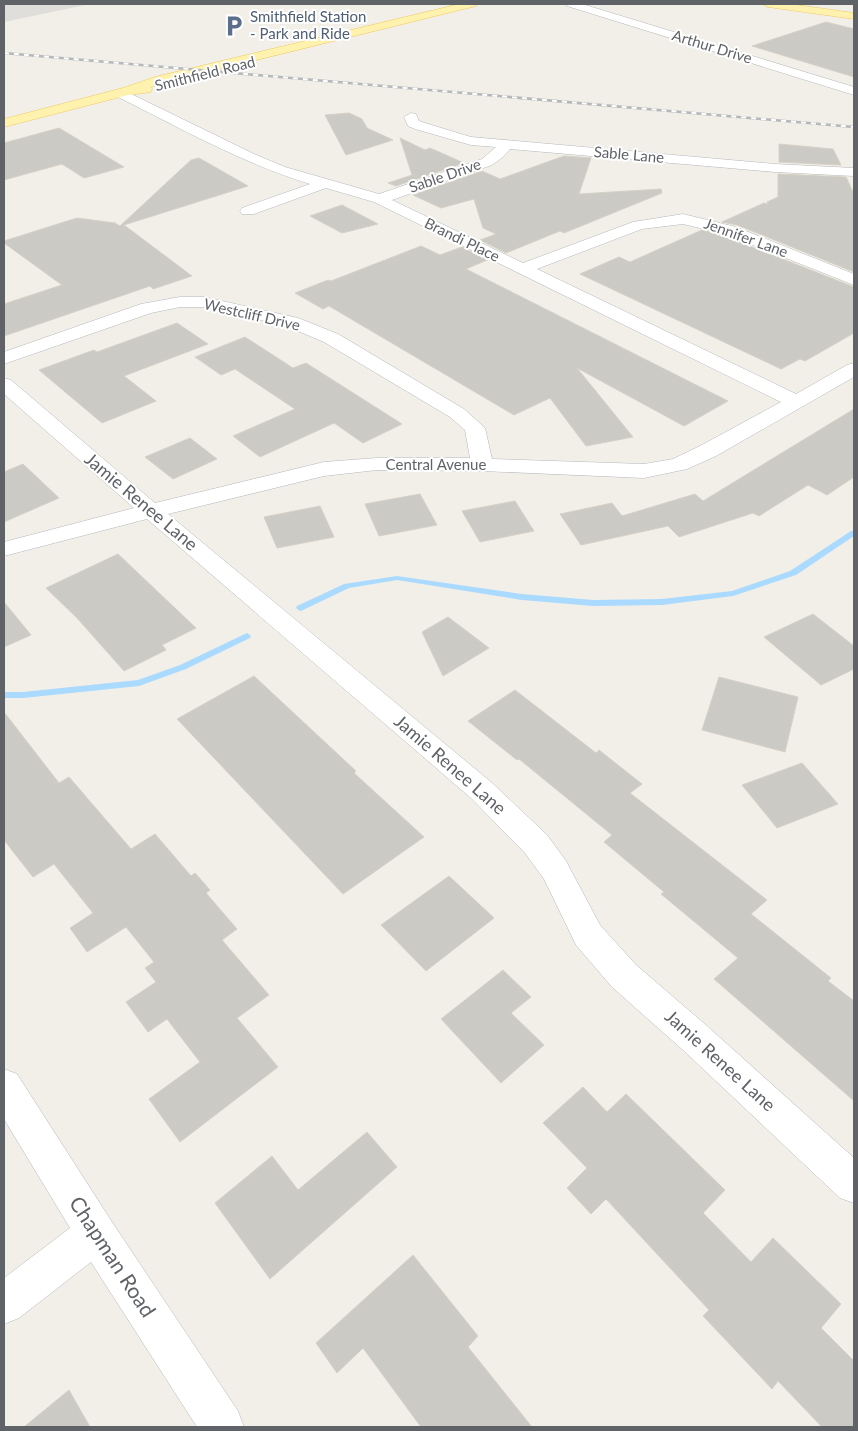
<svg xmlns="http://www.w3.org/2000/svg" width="858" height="1431" viewBox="0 0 858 1431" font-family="Lato,sans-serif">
	<rect width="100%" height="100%" fill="#f1efe8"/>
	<polygon fill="#e0deda" points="4,4 90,4 4,22"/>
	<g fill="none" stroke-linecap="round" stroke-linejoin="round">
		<g fill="#aadaff" fill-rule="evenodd">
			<polygon points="851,531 854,531 854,536 796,575 733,596 662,605 593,606 522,600 397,580 349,588 303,610 300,611 296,608 297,606 344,584 397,576 522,594 593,600 662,599 732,591 790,571"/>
			<polygon points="247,633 251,636 250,638 186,669 139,686 23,698 4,698 4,692 23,692 138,680 180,665"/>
		</g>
	</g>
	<g fill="#cccac5" stroke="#d6d1c6">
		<polygon points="826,22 854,29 854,77 752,46"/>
		<polygon points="349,113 362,119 367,128 393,140 346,155 325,115"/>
		<polygon points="59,128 124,167 84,178 62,164 4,180 4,143"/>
		<polygon points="400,138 425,150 430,148 464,163 396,186 388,183 412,175"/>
		<polygon points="779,144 833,149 841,165 779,162"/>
		<polygon points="564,156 591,158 579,194 661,189 662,193 564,233 560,231 506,253 480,240 496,234 483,228 474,199 441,208 413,195 482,171 500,179"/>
		<polygon points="199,158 248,186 124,225 192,276 153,289 150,286 4,336 4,304 62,285 4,243 4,241 77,218 115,223 120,226 191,160"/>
		<polygon points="778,174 846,177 854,194 854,272 737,225 722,222 764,203 768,204 767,202 778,197"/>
		<polygon points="342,205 378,224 342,233 310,216"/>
		<polygon points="702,230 724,236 854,287 854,333 805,361 800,359 781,369 580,274 619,257 630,262"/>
		<polygon points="421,246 440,255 462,247 487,260 466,269 728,401 684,426 577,368 633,437 586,446 550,398 514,415 329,306 323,309 295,293 328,280 331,281"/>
		<polygon points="177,323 208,344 124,376 156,401 102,423 39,370 94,350 97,352"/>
		<polygon points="245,337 293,368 306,363 402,424 363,443 334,423 260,457 233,436 295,409 235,369 221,375 195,357"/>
		<polygon points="854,409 854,477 827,495 808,485 759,516 753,513 679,537 668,526 581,545 560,514 612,503 622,516 695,494 703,501"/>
		<polygon points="190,438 217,459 173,479 145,457"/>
		<polygon points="23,464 59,498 4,522 4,472"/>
		<polygon points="420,494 437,525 379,536 365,504"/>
		<polygon points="515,501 534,531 480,542 462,511"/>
		<polygon points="320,506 334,537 277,548 264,517"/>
		<polygon points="118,554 196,628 162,645 166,650 124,671 77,618 46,588"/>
		<polygon points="4,602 31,635 4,647"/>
		<polygon points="813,614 854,646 854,669 821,685 764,637"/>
		<polygon points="448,617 489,648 443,676 422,632"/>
		<polygon points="254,676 356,771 354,773 424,837 343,894 177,719"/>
		<polygon points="719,677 798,697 785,752 702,730"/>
		<polygon points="515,690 596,753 599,750 642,784 630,793 767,900 751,914 831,978 828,981 854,1001 854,1101 714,979 738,958 661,894 664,892 604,842 612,835 519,759 517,760 468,721"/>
		<polygon points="4,712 59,783 69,777 131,849 155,834 191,876 195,873 210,890 206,893 237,929 222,940 269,995 237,1018 278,1067 180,1142 149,1099 200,1062 167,1019 148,1032 126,1002 156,982 145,968 154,962 126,927 87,952 70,928 93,913 54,864 33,877 4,840"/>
		<polygon points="802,763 838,804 777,828 742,785"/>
		<polygon points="449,876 494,918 426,971 381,925"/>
		<polygon points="503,970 531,997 511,1013 544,1045 501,1083 441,1019"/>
		<polygon points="583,1087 607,1112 626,1094 725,1190 703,1213 751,1262 773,1238 841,1304 821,1328 854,1361 854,1427 822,1427 778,1381 772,1389 703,1316 709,1310 606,1199 591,1214 567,1188 587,1168 543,1123"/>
		<polygon points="367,1132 397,1167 270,1279 215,1203 272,1156 298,1190"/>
		<polygon points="413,1255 478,1336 468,1347 532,1427 421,1427 363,1348 337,1373 316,1343"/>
		<polygon points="69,1390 90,1427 24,1427"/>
	</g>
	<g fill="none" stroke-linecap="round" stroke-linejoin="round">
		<g stroke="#b5b8bc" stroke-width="1">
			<g id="minor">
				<polygon points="566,4 582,4 854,87 854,95 567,6"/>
				<path d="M121,89L254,154L285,167L379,194L482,159L496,147L471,145L415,129L408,126L404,117L411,113L416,114L419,121L425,123L471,137L775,164L854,168V176L775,172L510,149L503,157L492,165L392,200L523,263L633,222L683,214L736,227L854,274V285L725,234L683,224L642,229L537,269L796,394L847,365L854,363V377L716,456L687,469L644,478L482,471L377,470L324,476L168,514L491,782L547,835L566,861L600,925L636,965L707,1026L854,1158V1203L840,1198L683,1050L612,987L576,945L544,879L525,853L471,798L147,519L4,556V542L134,508L4,394V378L11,380L155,503L324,462L377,458H470L465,430L450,417L324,342L286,326L204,307H180L151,313L4,364V352L141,304L180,297H204L298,318L338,334L464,409L485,428L492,459L644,464L673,459L700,446L781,402L374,202L326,188L254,214H242L240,211L242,208L310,184C242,163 180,128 116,96L115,93Z"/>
				<polygon points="4,1069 17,1074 110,1219 238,1411 244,1427 197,1427 91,1262 19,1318 4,1324 4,1278 70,1228 4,1119"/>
			</g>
		</g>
		<g stroke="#f2c960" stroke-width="1">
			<g id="major">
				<polygon points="460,4 477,4 476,6 163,83 151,87 152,89 151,92 128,95 4,127 4,119 123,88 155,77"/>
				<polygon points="763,4 790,4 854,13 854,19 768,7"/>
			</g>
		</g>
		<use href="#minor" fill="#fff" fill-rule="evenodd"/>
		<use href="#major" fill="#fff2af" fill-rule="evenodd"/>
		<g stroke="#b6b7b8" stroke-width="2.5">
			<polyline id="rail" points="4,53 854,127"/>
		</g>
		<use href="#rail" stroke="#fff" stroke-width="2" stroke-dasharray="5" stroke-linecap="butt"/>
	</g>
	<defs>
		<g id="parking-bare" transform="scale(1.725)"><path d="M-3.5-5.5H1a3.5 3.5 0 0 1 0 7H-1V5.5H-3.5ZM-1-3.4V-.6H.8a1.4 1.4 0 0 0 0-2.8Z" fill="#5c6f8a" stroke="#fff" stroke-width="2.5" paint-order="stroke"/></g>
	</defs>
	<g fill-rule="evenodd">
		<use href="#parking-bare" x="234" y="26"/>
	</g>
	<g text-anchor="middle" stroke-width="4" stroke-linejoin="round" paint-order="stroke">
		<g font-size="15" fill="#4e5e75" stroke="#fff" text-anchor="start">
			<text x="250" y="22">Smithfield Station<tspan x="250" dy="17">- Park and Ride</tspan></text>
		</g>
		<g font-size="15" fill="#5f6368" stroke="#fff">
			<text transform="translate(712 47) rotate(17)" y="5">Arthur Drive</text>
			<text transform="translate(205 74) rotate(-14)" y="5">Smithfield Road</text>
			<text transform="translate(629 155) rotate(5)" y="5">Sable Lane</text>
			<text transform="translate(445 176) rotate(-19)" y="5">Sable Drive</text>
			<text transform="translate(746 238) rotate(20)" y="5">Jennifer Lane</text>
			<text transform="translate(462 240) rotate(26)" y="5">Brandi Place</text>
			<text transform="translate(252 315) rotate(13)" y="5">Westcliff Drive</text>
			<text x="436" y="470">Central Avenue</text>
		</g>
		<g font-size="18" fill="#5f6368" stroke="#fff">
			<text transform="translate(141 502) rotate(40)" y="6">Jamie Renee Lane</text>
			<text transform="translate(450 765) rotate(41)" y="6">Jamie Renee Lane</text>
			<text transform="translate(720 1061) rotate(42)" y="6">Jamie Renee Lane</text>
		</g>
		<g font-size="21" fill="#5f6368" stroke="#fff">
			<text transform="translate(112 1257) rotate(57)" y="7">Chapman Road</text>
		</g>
	</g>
	<rect width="858" height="1431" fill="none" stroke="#5f6368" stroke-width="10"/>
</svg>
